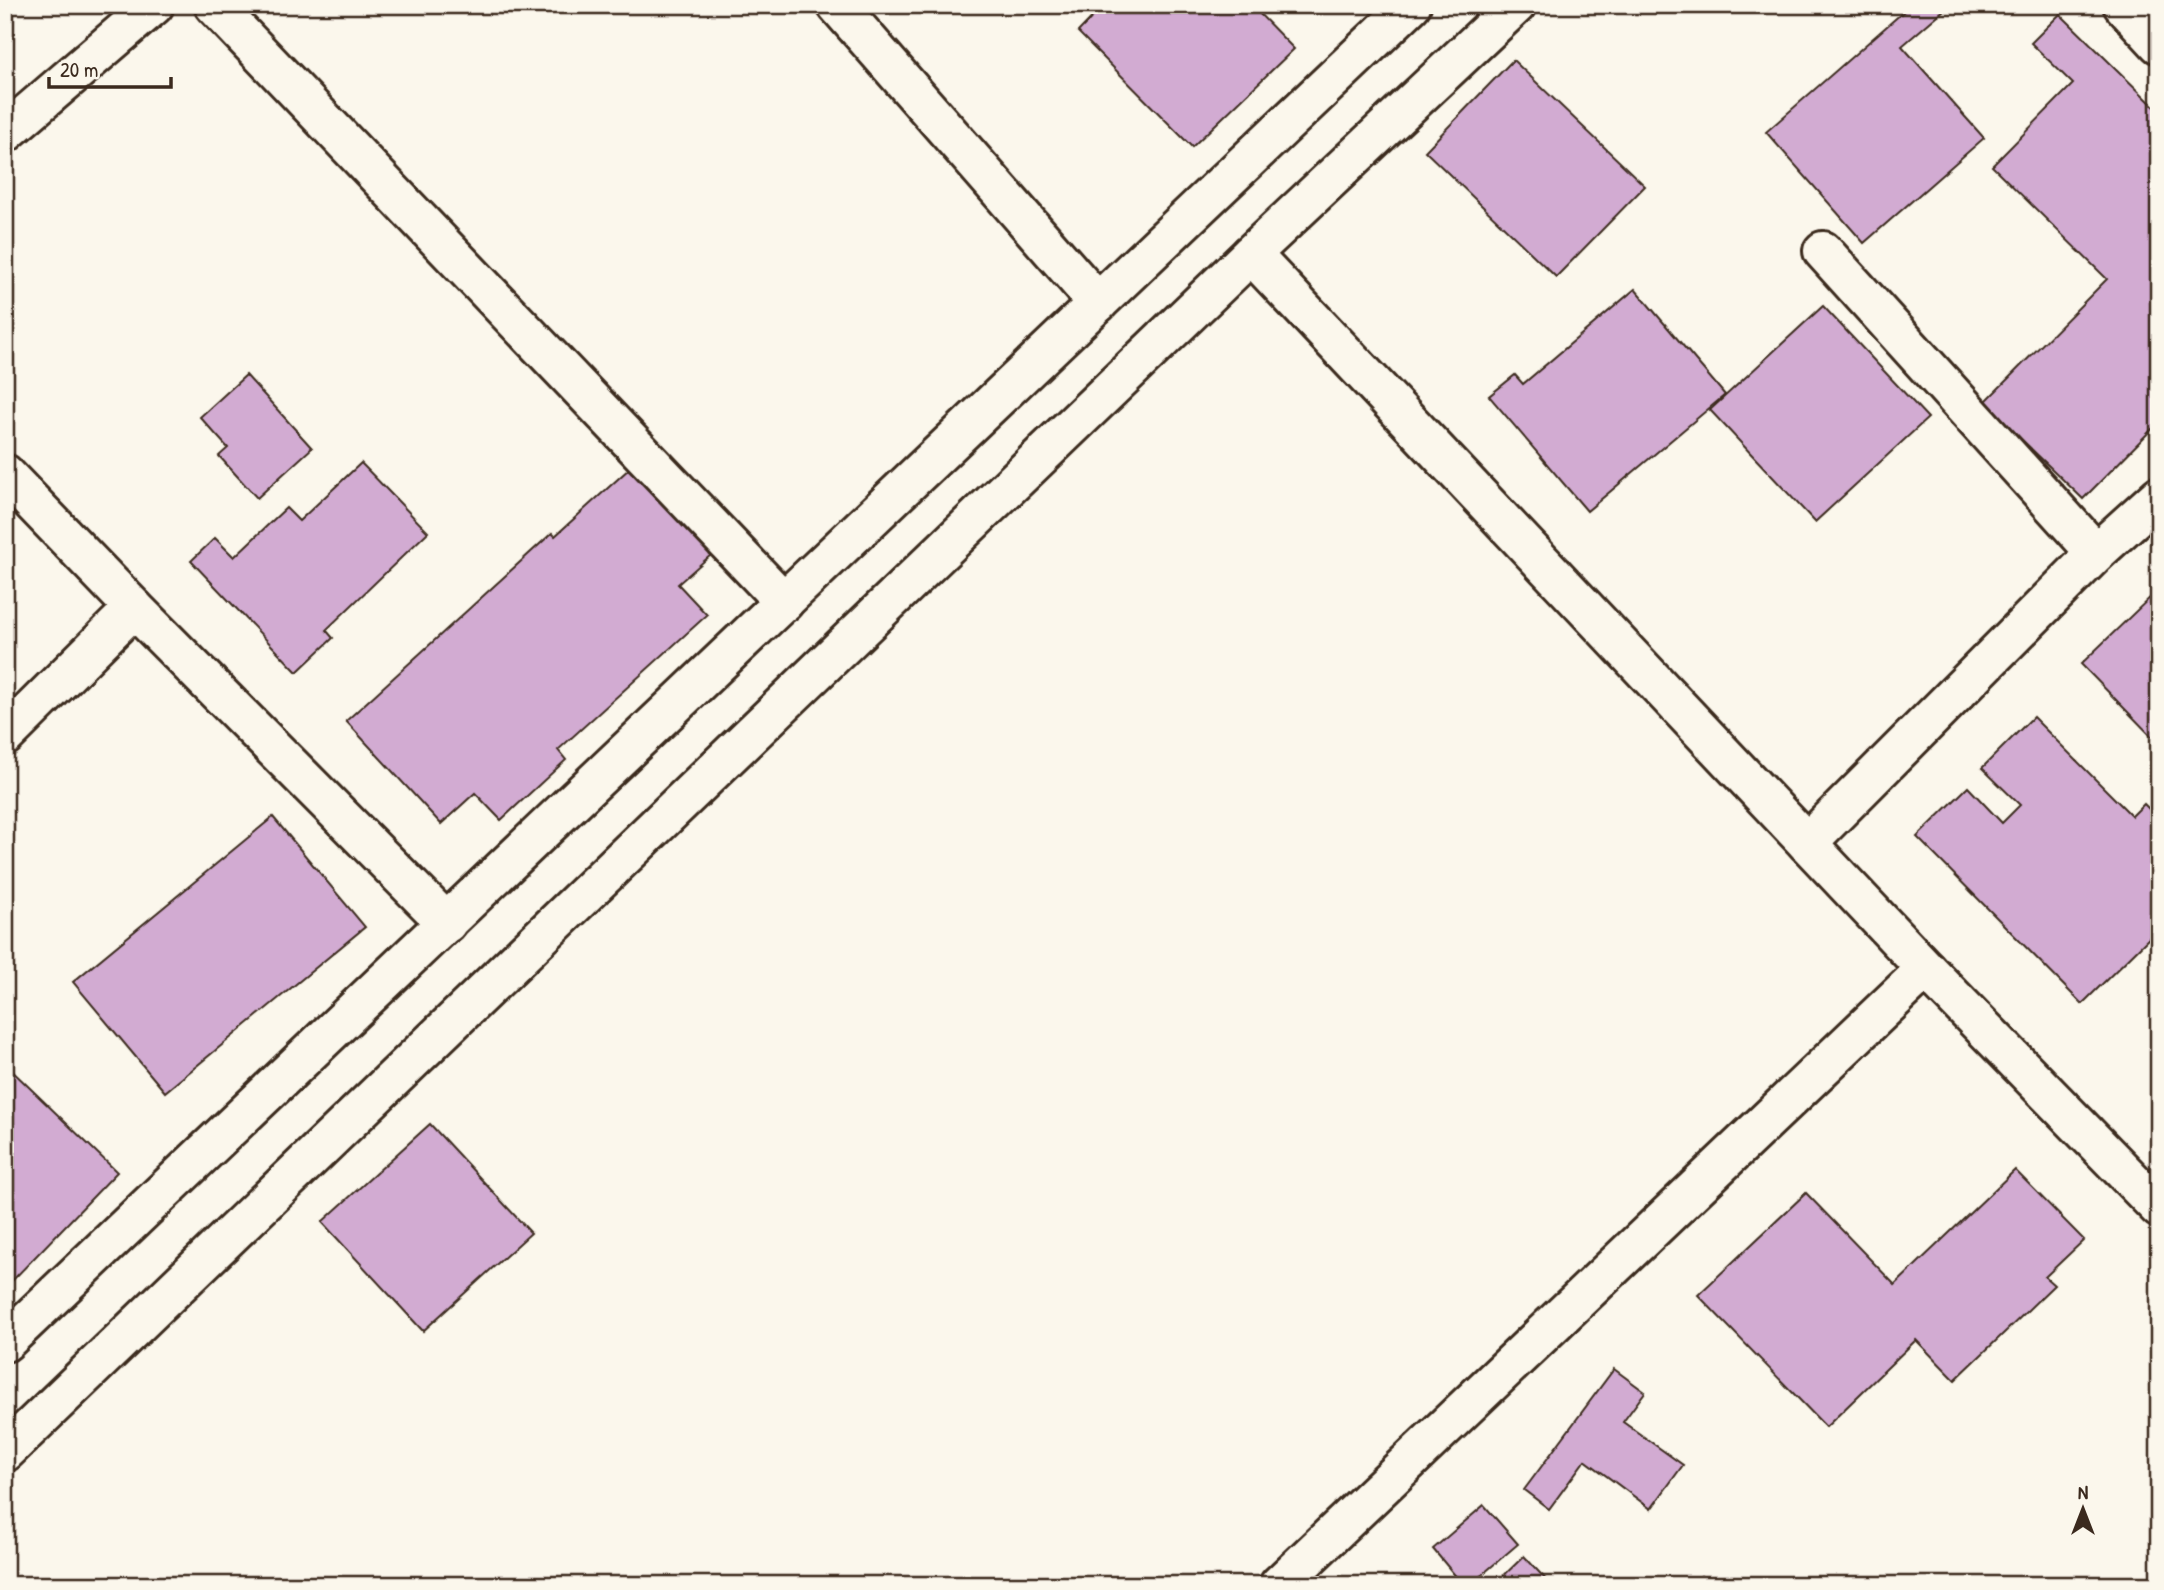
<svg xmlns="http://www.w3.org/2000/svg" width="2164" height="1590" viewBox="0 0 2164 1590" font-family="'Patrick Hand',sans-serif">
	<rect width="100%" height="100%" fill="#fbf7ec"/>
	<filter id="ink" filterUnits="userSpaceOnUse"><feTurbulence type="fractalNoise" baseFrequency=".0143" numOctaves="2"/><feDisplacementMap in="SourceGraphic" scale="14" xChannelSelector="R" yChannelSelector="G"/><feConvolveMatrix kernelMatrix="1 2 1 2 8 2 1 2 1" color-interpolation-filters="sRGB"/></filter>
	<g filter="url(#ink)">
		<g fill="#d2abd2" stroke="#3b2a1e" stroke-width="2">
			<polygon points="1104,5 1251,5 1294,49 1192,147 1078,32"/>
			<polygon points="1911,5 1942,5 1945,9 1902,46 1984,138 1864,243 1766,132"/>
			<polygon points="2060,14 2159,111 2159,422 2083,499 1984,403 2107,279 1992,166 2073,84 2031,43"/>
			<polygon points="1513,60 1645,186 1556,277 1425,151"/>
			<polygon points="1635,289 1725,395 1587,511 1489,396 1515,375 1523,384"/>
			<polygon points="1823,306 1928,418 1815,522 1710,410"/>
			<polygon points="246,375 312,448 257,498 219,456 228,448 200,417"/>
			<polygon points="361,463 428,532 326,630 333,638 297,672 191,561 215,538 234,557 286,508 299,521"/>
			<polygon points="630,468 711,555 678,584 707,615 558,750 566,760 501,820 475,793 441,824 346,721 552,533 555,536"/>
			<polygon points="2159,589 2159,744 2081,664"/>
			<polygon points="2033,717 2132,816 2144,804 2159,819 2159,928 2082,1004 1917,837 1968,787 2002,823 2020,805 1982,768"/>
			<polygon points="273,817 365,927 165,1092 73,982"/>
			<polygon points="5,1064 117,1172 12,1281 5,1275"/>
			<polygon points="430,1124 531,1233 423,1331 322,1222"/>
			<polygon points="2015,1170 2084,1240 2045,1277 2054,1285 1955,1380 1916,1340 1826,1427 1698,1295 1806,1193 1895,1285"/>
			<polygon points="1614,1369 1645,1392 1623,1422 1683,1465 1651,1509 1585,1460 1549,1509 1524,1490"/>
			<polygon points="1484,1505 1518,1544 1470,1585 1463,1585 1433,1549"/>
			<polygon points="1524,1556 1551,1585 1494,1585"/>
			<polygon points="1701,1576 1709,1585 1690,1585"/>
		</g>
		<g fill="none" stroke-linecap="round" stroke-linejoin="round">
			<g stroke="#3b2a1e" stroke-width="44">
				<g id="minor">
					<polyline points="214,5 784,602"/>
					<polyline points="837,5 1098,303"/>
					<polyline points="2123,5 2159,44"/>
					<polyline points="5,133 154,5"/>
					<polyline points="1823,251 2096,553"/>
					<polyline points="1251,254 1926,969 2159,1208"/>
					<polyline points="5,474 134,608 447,923"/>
					<polyline points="5,736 134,608"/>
					<polyline points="1807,843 2096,553 2159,496"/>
					<polyline points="5,1342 1411,5"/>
					<polyline points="5,1452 1251,254 1516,5"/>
					<polyline points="1279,1585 1926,969"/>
				</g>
			</g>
			<use href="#minor" stroke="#fbf7ec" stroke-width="38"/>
		</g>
	</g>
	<rect width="2164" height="1590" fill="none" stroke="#fbf7ec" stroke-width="28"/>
	<rect x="14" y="14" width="2136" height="1562" fill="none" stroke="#3b2a1e" stroke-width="2.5" filter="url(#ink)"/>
	<g transform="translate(2083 1509)" stroke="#fbf7ec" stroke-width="5" paint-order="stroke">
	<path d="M0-5L12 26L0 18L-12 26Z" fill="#3b2a1e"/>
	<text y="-10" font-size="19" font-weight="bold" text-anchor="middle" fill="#3b2a1e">N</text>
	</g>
	<path d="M49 77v10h122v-10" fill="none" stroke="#3b2a1e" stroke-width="3.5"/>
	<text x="60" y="77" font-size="21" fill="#3b2a1e" stroke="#fbf7ec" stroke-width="5" paint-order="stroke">20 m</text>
</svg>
